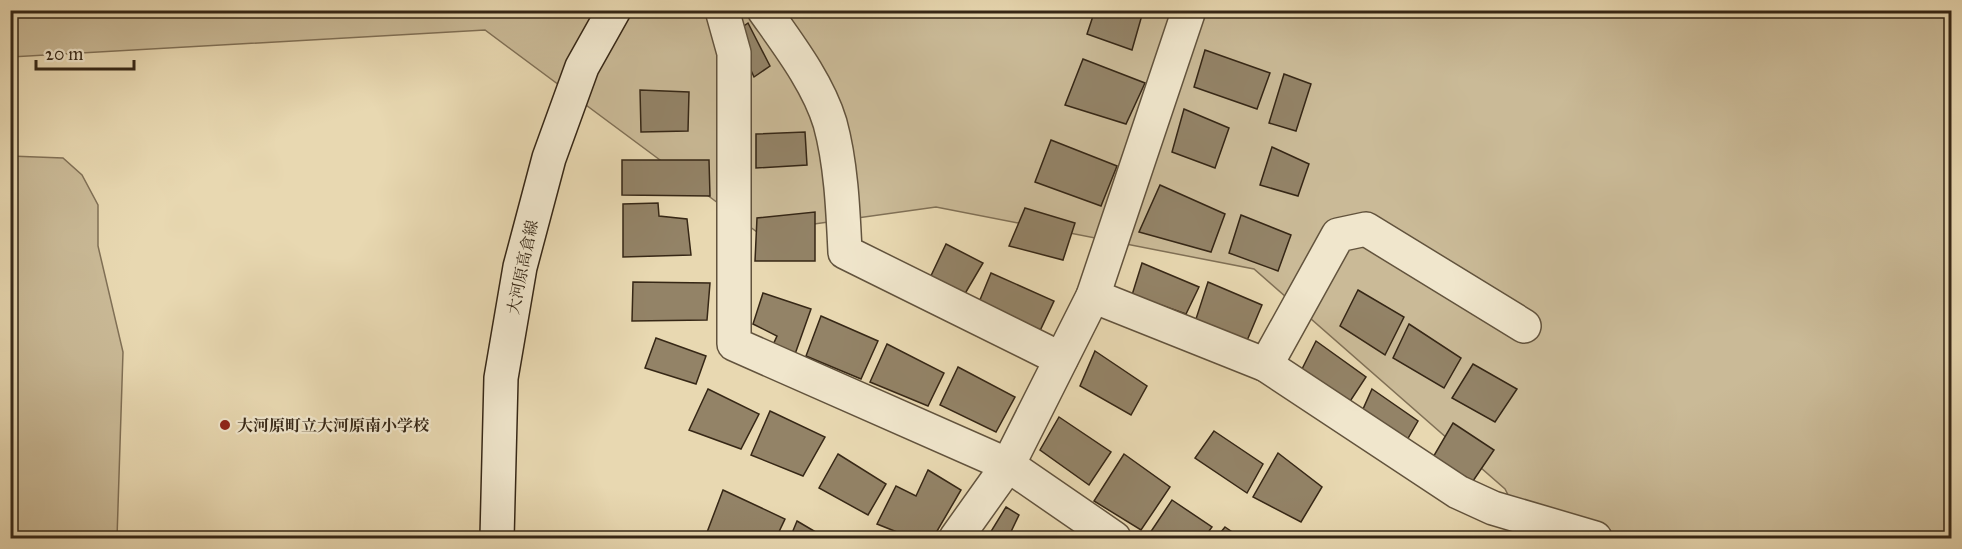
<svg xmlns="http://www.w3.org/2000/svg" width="1962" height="549" viewBox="0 0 1962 549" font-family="'IM FELL Great Primer','Noto Serif JP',serif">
	<rect width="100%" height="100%" fill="#e8d8b1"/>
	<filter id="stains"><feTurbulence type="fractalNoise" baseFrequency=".00333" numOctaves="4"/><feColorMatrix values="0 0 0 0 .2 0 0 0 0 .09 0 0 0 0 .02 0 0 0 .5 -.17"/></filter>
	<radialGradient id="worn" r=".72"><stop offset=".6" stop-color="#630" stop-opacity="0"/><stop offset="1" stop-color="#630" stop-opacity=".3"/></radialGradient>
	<g fill="#caba97" stroke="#807056" stroke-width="1.5">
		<polygon points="11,10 1951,11 1951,538 1530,538 1505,489 1254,269 936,207 757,232 485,30 11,57"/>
		<polygon points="10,156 63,158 82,175 98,205 98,246 123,352 117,538 11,538"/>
	</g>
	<g fill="#938367" stroke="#362716" stroke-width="1.5">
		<polygon points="1095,10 1127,10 1142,15 1132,50 1087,34"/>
		<polygon points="748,23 770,66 754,77 734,33"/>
		<polygon points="1205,50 1270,73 1257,109 1194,87"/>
		<polygon points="1083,59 1145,83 1126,124 1065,105"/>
		<polygon points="1284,74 1311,84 1296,131 1269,123"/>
		<polygon points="640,90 689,92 688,131 641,132"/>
		<polygon points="1184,109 1229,128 1215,168 1172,152"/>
		<polygon points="805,132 807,165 756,168 756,134"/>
		<polygon points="1051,140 1117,166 1101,206 1035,182"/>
		<polygon points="1272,147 1309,164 1298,196 1260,185"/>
		<polygon points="622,160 709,160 710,196 622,195"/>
		<polygon points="1160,185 1225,214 1211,252 1139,232"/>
		<polygon points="658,203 659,216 687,219 691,255 623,257 623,204"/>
		<polygon points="1025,208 1075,223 1063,260 1009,246"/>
		<polygon points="815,212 815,261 755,261 757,218"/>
		<polygon points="1241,215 1291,235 1278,271 1229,253"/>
		<polygon points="946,244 983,263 963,297 928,282"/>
		<polygon points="1142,263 1199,287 1186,314 1132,295"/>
		<polygon points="991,273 1054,301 1038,335 977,307"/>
		<polygon points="633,282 710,283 707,320 632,321"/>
		<polygon points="1208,282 1262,305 1246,343 1195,322"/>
		<polygon points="1358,290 1404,317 1385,355 1340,326"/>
		<polygon points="763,293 811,309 794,357 772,347 777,336 753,324"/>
		<polygon points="821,316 878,341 861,379 806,356"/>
		<polygon points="1409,324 1461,358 1444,388 1393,358"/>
		<polygon points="656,338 706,356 696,384 645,368"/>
		<polygon points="1316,341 1366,377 1347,406 1300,373"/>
		<polygon points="887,344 944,373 928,406 870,382"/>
		<polygon points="1095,351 1147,386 1131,415 1080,386"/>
		<polygon points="1473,364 1517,389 1495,422 1452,398"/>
		<polygon points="958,367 1015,397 996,432 940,405"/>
		<polygon points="708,389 759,414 741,449 689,430"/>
		<polygon points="1372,389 1418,421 1403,447 1359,418"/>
		<polygon points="770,411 825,437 803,476 751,455"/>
		<polygon points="1059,417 1111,452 1089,485 1040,450"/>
		<polygon points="1453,423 1494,450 1473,481 1432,459"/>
		<polygon points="1214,431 1263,464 1247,493 1195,458"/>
		<polygon points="1278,453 1322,487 1301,522 1253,497"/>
		<polygon points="838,454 886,484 868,515 819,488"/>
		<polygon points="1124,454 1170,487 1141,530 1094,501"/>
		<polygon points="928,470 961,490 933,538 912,538 877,524 896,486 916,496"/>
		<polygon points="723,490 785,519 776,538 712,538 706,535"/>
		<polygon points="1172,500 1212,527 1204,538 1153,538 1148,536"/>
		<polygon points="1006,507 1019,515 1008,538 987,538"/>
		<polygon points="797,521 826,538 790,538"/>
		<polygon points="1225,527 1241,538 1216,538"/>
	</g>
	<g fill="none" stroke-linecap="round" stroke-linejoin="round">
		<g stroke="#62533d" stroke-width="36">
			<g id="minor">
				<polyline points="722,10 734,53 734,344 1008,465 1114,538"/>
				<path d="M764,10C788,44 818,83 830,123C841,163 843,209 845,252L1061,359"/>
				<polyline points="1093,296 1266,365 1458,492 1493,508 1595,538"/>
				<polyline points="1266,365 1338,235 1366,229 1524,326"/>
				<polyline points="956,538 1008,465 1093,296 1189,10"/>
			</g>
		</g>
		<g stroke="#362716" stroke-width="36">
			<polyline id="secondary" points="497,538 501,378 520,267 549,158 582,67 614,10"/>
		</g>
		<use href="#minor" stroke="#f0e6cc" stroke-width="33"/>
		<use href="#secondary" stroke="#f0e6cc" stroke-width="33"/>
	</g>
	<circle fill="#8f2418" stroke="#f0e6cc" stroke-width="2" cx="225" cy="425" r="6"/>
	<g text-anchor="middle" stroke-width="4.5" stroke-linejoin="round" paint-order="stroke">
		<g font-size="16" fill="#362716" stroke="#f0e6cc">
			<text transform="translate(522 267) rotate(-78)" y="6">大河原高倉線</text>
		</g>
		<g font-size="16" font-weight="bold" fill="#362716" stroke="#f0e6cc" text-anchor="start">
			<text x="237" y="431">大河原町立大河原南小学校</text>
		</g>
	</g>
	<rect width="1962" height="549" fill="none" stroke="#e8d8b1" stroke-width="36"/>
	<rect x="12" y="12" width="1938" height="525" fill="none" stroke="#362716" stroke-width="3"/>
	<rect x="18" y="18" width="1926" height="513" fill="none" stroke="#362716" stroke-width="1.5"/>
	<path d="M36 60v9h98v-9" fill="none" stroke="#362716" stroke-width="3"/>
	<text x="45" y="60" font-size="18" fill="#362716" stroke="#f0e6cc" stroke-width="4.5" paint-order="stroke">20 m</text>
	<rect width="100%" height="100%" filter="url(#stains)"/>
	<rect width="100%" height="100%" fill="url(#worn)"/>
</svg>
